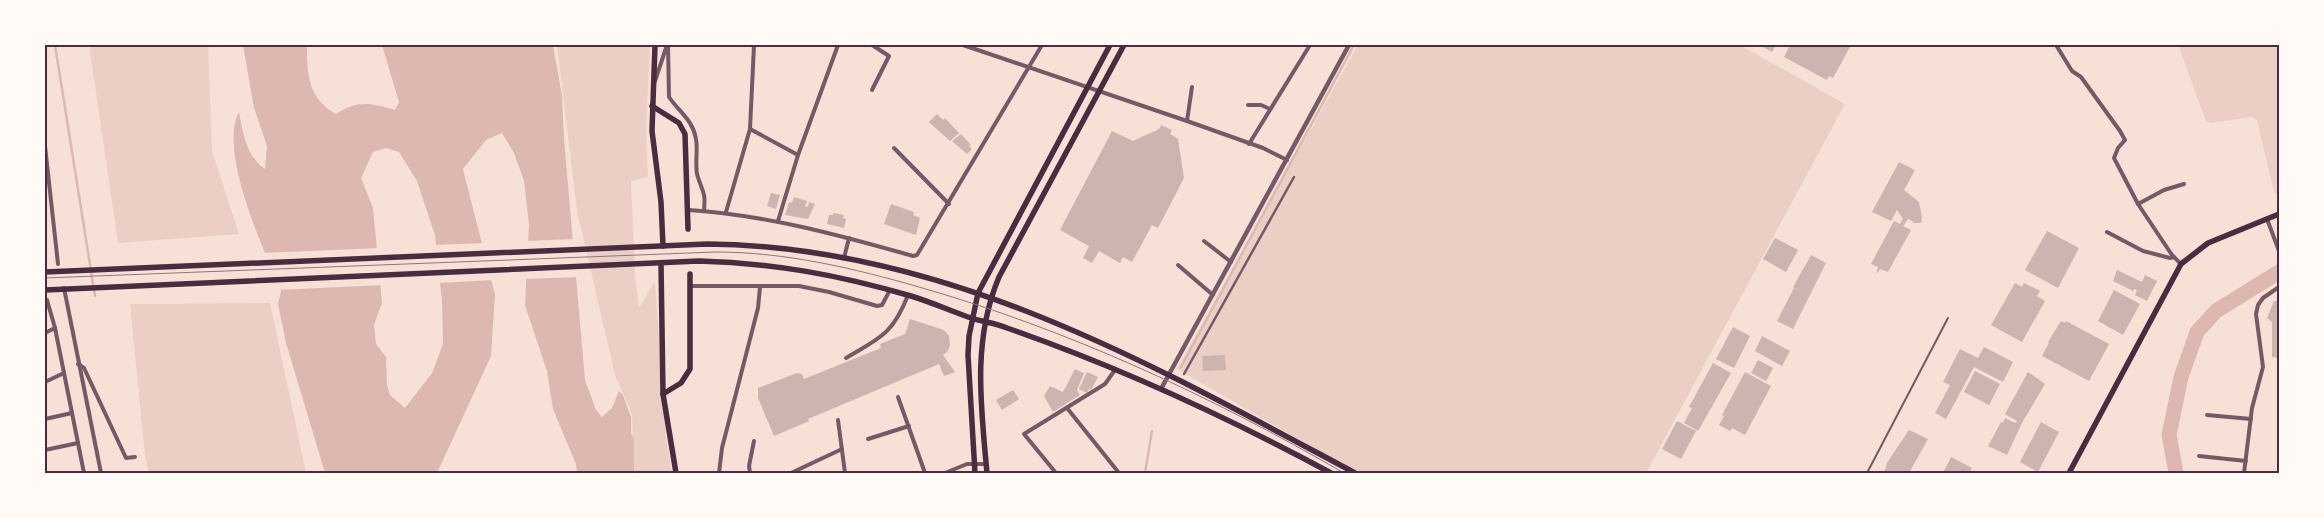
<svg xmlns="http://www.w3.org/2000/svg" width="2324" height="518" viewBox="0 0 2324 518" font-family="'DM Sans',sans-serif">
	<rect width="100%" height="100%" fill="#f7e1d7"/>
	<g fill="#ebcfc5">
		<polygon points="89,45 208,45 212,151 239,234 118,243"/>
		<polygon points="557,45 650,45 646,131 648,177 631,181 635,277 639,308 655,281 666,437 672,473 634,473 632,414 615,375 577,211"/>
		<polygon points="1358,45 1740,45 1845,104 1646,473 1357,473 1177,369"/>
		<polygon points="2180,45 2279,45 2279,196 2274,192 2257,120 2251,117 2211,123 2206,121 2180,50"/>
		<polygon points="270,303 306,473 149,473 145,456 130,304"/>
	</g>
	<path fill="#dcb8b0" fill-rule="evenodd" d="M243,45H307C307,75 308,98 336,114C358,100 371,103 395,110L399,102L382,45H553L562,96L564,139L585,380L596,410L602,417L612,408L619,391L623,395L631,417V433L634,440V473H577L576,464L553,409L547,371L525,305L529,224L524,181L514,153L502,133L486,140L463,169L495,295L491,356L437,473H325L286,343L278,304L281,291C264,250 218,152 239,112C243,133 246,156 265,169L267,146L254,108ZM386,148L399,152L417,181L435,235L442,301L443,344L432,373L405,408L390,395L387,385L386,357L376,344L374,325L382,303L373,208L361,178L373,152Z"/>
	<g fill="#f7e1d7">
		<polygon points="576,239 579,277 524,279 525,241"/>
		<polygon points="484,243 494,280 438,283 434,245"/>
		<polygon points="380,248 383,285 277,290 263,253"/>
	</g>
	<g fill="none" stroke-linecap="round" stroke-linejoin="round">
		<g stroke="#dcb8b0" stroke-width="2.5">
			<polyline points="55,45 95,296"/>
			<polyline points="1181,367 1354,45"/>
			<polyline points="1145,473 1152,431"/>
		</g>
		<polyline stroke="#dcb8b0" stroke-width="15" points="2176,473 2169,435 2181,377 2197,332 2216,311 2279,272"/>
	</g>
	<g fill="#ccb4b1">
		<polygon points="1759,45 1776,45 1772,52"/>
		<polygon points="1790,45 1851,45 1833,78 1829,76 1827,80 1784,57"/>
		<polygon points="937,114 943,120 945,118 959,133 950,141 929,122"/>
		<polygon points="1161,125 1172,130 1170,134 1178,139 1184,178 1158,228 1152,225 1132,262 1123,257 1120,263 1099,251 1092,263 1083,258 1089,246 1060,230 1112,131 1133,141 1159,129"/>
		<polygon points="961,134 971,145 969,146 972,149 967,154 952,141"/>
		<polygon points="1899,162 1915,170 1904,190 1919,202 1922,218 1921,223 1915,223 1908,219 1903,226 1911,230 1888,272 1880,269 1876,274 1878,267 1871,264 1894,221 1900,224 1903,219 1897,210 1891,221 1872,212"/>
		<polygon points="771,193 780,195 776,209 767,206"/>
		<polygon points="794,197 807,201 805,206 808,207 809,202 815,204 808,219 785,215 789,202 792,203"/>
		<polygon points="891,204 914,212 913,215 920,218 916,235 884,224"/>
		<polygon points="834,213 844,215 843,218 846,219 844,228 827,224 829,215 833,215"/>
		<polygon points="2047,231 2079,248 2058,288 2025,270"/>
		<polygon points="1775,238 1798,250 1786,272 1763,259"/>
		<polygon points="1811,255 1826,263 1793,329 1777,321 1794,288 1800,291 1793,287"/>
		<polygon points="2117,270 2142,282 2145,275 2157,281 2147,301 2135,295 2137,290 2134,289 2133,291 2113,281"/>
		<polygon points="2015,283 2022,287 2024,283 2040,291 2037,296 2045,301 2022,342 1991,325"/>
		<polygon points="2114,290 2140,304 2123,335 2098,321"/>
		<polygon points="2274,301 2279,301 2279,358 2272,357 2272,322 2267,318"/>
		<polygon points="910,319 944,330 949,336 950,345 948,351 943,355 955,372 944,376 939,364 808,419 809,421 774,436 758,398 758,388 797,373 802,374 804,379 881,348 880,344 905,334"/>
		<polygon points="2061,321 2065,323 2066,321 2109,344 2089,381 2042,356 2049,343 2048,342"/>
		<polygon points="1733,327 1750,336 1734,368 1716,359"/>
		<polygon points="1762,336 1790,351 1782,366 1755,351"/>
		<polygon points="1984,347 2013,362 2003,382 1974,367 1946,419 1935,413 1950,385 1943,382 1960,349 1978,358"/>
		<polygon points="1225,355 1226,370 1203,371 1202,356"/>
		<polygon points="1758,360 1773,368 1766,381 1751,373"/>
		<polygon points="1713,363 1731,373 1698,431 1684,423 1692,408 1689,407"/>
		<polygon points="1075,369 1084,373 1077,390 1080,395 1053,412 1044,396 1050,386 1063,392"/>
		<polygon points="1975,371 2000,384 1989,405 1964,392"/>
		<polygon points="1087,372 1098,377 1091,390 1089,389 1087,393 1079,389"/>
		<polygon points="1745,372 1771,386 1745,435 1732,428 1730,431 1719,425 1724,416 1722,415"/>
		<polygon points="2028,372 2045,384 2022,423 2007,455 1988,446 2001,422 2003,423 2005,418 2015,423 2017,421 2005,414"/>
		<polygon points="1013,390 1019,399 1002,410 996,400"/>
		<polygon points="1677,421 1696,431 1681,459 1662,449"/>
		<polygon points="2041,422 2059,432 2038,472 2020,462"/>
		<polygon points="1909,430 1928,439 1909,473 1884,473 1887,463"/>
		<polygon points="1951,457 1972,468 1969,473 1943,473"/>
	</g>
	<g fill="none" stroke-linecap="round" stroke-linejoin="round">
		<polyline stroke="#755966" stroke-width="2" points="1867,473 1948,318"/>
		<polyline stroke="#755966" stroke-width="2.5" points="1184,374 1294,177"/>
		<g stroke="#755966" stroke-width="4">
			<path d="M668,45L669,97C679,112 693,120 696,139C698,150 695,162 697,174C702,192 706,190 704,211"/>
			<polyline points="963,45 1187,121 1263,148 1287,160"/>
			<polyline points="2056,45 2072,71 2081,77 2120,131 2125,140 2118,148 2114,158 2138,204 2172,255 2181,264"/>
			<polyline points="655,81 667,45"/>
			<polyline points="872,90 889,56 872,45"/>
			<polyline points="1248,105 1261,105 1270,109"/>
			<polyline points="1187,121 1192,87"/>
			<polyline points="750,129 754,45"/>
			<polyline points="1249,144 1310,45"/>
			<polyline points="45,146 58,264"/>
			<polyline points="894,148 949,204"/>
			<polyline points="2138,204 2164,190 2184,184"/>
			<path d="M689,210C766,215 839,235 913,256L917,255L1042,45"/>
			<polyline points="726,212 750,129 798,155"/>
			<polyline points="2267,219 2279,251"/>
			<polyline points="778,221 798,155 838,45"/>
			<polyline points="2107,232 2143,251 2170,258 2174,257"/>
			<polyline points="1204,241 1231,262"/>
			<polyline points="844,258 849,238"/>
			<polyline points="1178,265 1213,295"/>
			<polyline points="690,286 799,286 829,292 877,306 882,305 890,290"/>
			<polyline points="64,288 101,473"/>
			<polyline points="47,300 55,328 84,473"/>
			<polyline points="45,333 55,328"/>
			<path d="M846,358C880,338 893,334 908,295"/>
			<polyline points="78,364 84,368 126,458 135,457"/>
			<polyline points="45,382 64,373"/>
			<polyline points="898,397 925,473"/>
			<polyline points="1067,408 1119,473"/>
			<polyline points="2207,415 2251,419"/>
			<polyline points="45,419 72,413"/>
			<polyline points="838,420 845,473"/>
			<polyline points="868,439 909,426"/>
			<polyline points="45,450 78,443"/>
			<polyline points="2199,456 2246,461"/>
			<polyline points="719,473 722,448 758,308 760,287"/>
			<polyline points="750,473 749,466 754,441"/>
			<polyline points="791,473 842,449"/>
			<polyline points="945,473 967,464 986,464"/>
			<polyline points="1056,473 1024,434 1105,384 1115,370"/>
			<polyline points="2244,473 2252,408 2263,367 2256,314 2258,305 2263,298 2279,287"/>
		</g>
		<polyline stroke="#755966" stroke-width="4.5" points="1161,389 1349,45"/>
		<g stroke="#4a2c40" stroke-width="5.5">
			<polyline points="655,45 652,131 661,202 663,246"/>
			<polyline points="652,106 679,123 685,134 688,229"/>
			<polyline points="661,263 663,394 676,473"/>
			<path d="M45,272L707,244C946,246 1151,364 1355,473"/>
			<path d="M45,290L699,261C774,263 839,275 911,296C931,302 951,311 971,318C983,322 996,323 1007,328C1119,367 1227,417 1331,473"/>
			<polyline points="663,394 681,383 690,369 690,274"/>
			<polyline points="975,473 968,355 969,336 978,293 1110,45"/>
			<path d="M987,473C981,406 972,341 999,277L1124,45"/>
			<polyline points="2069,473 2181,264 2208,243 2279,214"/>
		</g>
		<path stroke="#8f747c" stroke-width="1" d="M45,278L715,252C785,252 853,268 919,287C1069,330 1209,395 1344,473"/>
	</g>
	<rect width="2324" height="518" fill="none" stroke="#fffaf5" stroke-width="92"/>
	<rect x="46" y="46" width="2232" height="426" fill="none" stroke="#4a2c40" stroke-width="2"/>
</svg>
